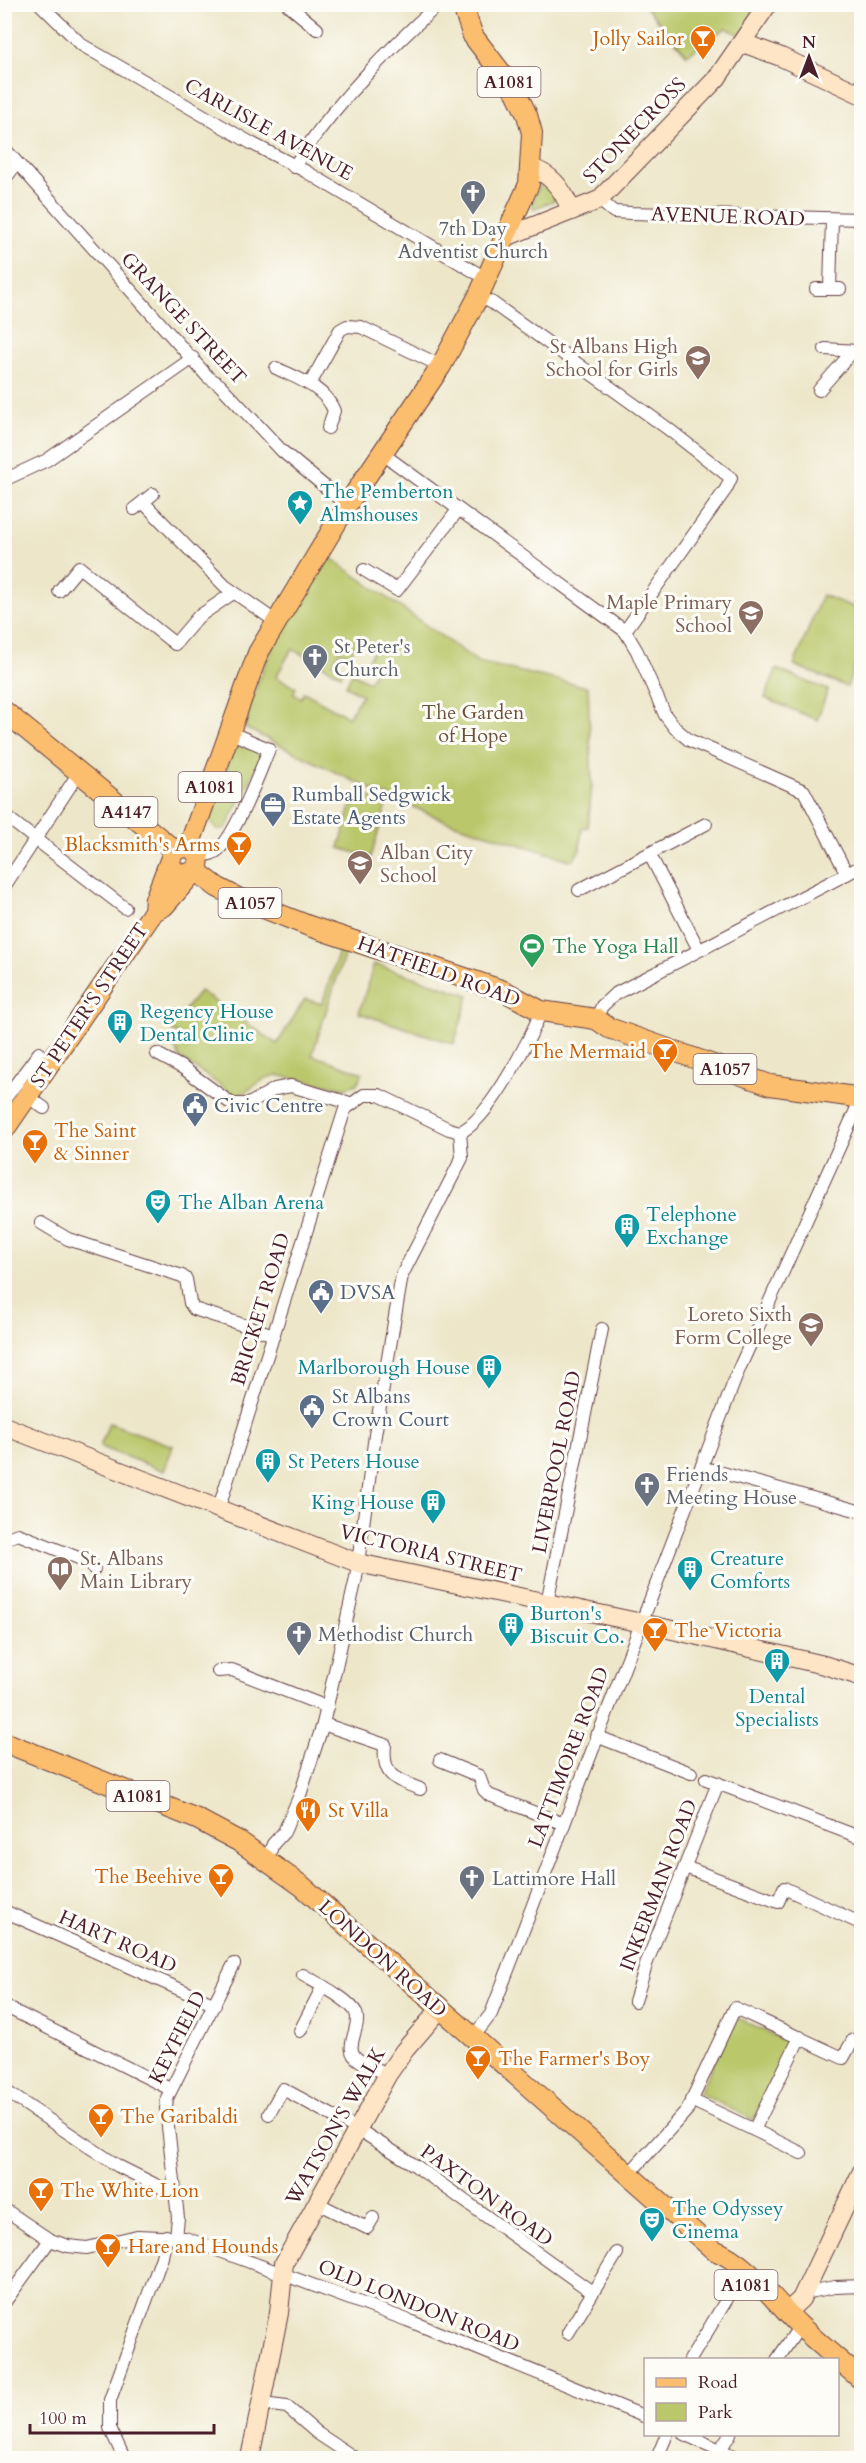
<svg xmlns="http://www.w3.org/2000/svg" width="866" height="2463" viewBox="0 0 866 2463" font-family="Cardo,serif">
	<rect width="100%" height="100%" fill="#fdfcf7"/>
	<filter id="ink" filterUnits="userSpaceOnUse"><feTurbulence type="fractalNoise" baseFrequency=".0167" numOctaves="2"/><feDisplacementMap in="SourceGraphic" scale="12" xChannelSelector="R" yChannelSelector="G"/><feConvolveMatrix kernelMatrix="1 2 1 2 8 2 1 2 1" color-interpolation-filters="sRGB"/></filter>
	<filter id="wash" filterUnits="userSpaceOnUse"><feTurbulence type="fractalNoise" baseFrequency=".008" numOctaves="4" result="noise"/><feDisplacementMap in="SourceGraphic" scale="24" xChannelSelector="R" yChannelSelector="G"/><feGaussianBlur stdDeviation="1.35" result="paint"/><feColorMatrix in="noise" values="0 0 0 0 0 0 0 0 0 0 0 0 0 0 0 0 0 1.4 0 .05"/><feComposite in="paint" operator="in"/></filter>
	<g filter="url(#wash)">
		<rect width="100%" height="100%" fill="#ede6c9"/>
		<g fill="#bac76a" stroke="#82734a" stroke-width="1.5" fill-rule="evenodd">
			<polygon points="644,5 761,5 741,36 726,28 687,55"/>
			<polygon points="542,185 554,194 555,200 533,209 532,206 539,186"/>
			<path d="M331,558L478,662L588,687L592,785L588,827L582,828L580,849L573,861L446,821L362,785L245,728C255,679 275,637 303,596C312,583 320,569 331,558ZM358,641L374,649L365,666L375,671L369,682L352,673L346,686L362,695L348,717L304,692L301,698L293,694L296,688L276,677L292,649L341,675L344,669L333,663L340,651L350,656Z"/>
			<polygon points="822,595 861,610 861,650 847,687 794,665"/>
			<polygon points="776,669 828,690 817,720 765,698"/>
			<polygon points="240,745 258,751 261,759 226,828 218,830 208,820 234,748"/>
			<polygon points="355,793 387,802 371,857 339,848"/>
			<polygon points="339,951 345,953 312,1055 363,1073 357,1084 345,1088 276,1075 266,1078 238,1097 180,1058 175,1046 180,1035 169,1029 200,991 277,1044 305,999 322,1004"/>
			<polygon points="374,964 469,995 454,1044 359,1013"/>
			<polygon points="109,1423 173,1446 164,1471 100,1447"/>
			<polygon points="736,2017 791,2044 754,2120 699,2093"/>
		</g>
	</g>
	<g filter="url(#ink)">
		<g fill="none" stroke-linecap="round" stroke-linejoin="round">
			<g stroke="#623d43" stroke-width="14">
				<g id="street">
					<polyline points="40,4 82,45 251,143 305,171 487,279"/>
					<polyline points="287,4 317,29"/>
					<polyline points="4,148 208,377 220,385 282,451 347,505"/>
					<path d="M294,167C328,111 389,48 439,4"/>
					<polyline points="4,180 17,163"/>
					<polyline points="599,200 614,212 631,213 862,219"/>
					<polyline points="816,289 840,289"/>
					<polyline points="830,289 832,219"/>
					<polyline points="478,297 491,302 667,428 731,478 726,489 625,631"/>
					<polyline points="825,349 857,351"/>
					<path d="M276,368C296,378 325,387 334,411L328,428"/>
					<polyline points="310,384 340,330 347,326 361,327 441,366"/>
					<polyline points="819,390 853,351"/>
					<polyline points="383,454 625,631 637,651 665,715 675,728 689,740 804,791 847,874"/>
					<polyline points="4,480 47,460 193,358"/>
					<polyline points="143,502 225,586 275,621"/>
					<polyline points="134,509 153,494"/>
					<polyline points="364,570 397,590 458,510"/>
					<polyline points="59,591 79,567 175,644 198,617 233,593"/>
					<polyline points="4,815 125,908"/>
					<path d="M199,855C203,855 210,855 213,853C232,846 261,769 269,749L229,732"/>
					<polyline points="650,855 699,950"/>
					<polyline points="4,887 78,774"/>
					<polyline points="579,890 706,824"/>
					<polyline points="596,1019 602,1006 615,994 862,866"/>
					<polyline points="157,1054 183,1068 232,1104 249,1104 275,1089 291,1086 350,1103"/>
					<polyline points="27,1096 44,1108"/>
					<polyline points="4,1100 39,1053"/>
					<path d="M460,1132C487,1122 531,1039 541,1011"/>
					<polyline points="41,1223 68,1239 182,1276 186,1279 190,1303 194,1309 274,1335"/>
					<polyline points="701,1467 862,1512"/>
					<polyline points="219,1507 345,1109 364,1095 379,1095 449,1129 460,1132"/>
					<polyline points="4,1539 18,1534 91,1563 94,1569"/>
					<polyline points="547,1603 602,1329"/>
					<polyline points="218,1671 232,1670 327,1707"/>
					<path d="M323,1724L385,1745C382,1776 394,1779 420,1789"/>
					<polyline points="596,1736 691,1773"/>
					<polyline points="440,1760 479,1776 484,1790 489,1795 564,1824"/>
					<polyline points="706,1779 862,1838"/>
					<polyline points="267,1860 273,1844 284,1832 300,1795 323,1724 356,1578 375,1435 402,1275 462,1158 460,1132"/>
					<polyline points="685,1867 778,1902 784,1888 862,1924"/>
					<polyline points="4,1911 215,2005"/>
					<path d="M303,1975C315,1982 351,2000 356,2013C362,2028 341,2049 359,2060C367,2066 379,2070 388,2074"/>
					<polyline points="635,2001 647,1962 718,1783"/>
					<polyline points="4,2006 170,2089"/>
					<polyline points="300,2031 323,1986"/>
					<polyline points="474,2036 491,2014 739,1369 856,1110 859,1097"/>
					<polyline points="4,2090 118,2166 174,2194"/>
					<polyline points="691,2100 754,2130 800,2037"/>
					<polyline points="269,2114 283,2089 359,2130 416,2166 592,2292"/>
					<polyline points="754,2130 801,2153"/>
					<polyline points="629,2174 687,2110 735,2008 843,2058 853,2040 862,2045"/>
					<polyline points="317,2203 367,2228 373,2218"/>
					<polyline points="4,2209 50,2240 68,2246 87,2248 137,2236 185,2238 407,2320 646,2417"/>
					<polyline points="176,2237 178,2218 166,2108 167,2098 234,1964"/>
					<polyline points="804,2293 835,2287 862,2286"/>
					<polyline points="4,2303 50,2240"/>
					<polyline points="568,2333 617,2253"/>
					<polyline points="690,2360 739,2279"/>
					<polyline points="777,2360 800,2326"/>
					<polyline points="262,2404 287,2407 317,2433 355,2458"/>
					<polyline points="684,2434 738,2458"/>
					<polyline points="720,2450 730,2434"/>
					<polyline points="124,2458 110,2428 110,2400 162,2257 166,2236"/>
					<polyline points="657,2458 667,2434"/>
				</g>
			</g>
			<g stroke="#623d43" stroke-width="20">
				<g id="secondary">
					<polyline points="743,43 781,57 862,95"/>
					<path d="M531,168C552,174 564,191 571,211"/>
					<polyline points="506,237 599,200 717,78 768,4"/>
					<polyline points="4,1426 358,1563 642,1623 824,1665 862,1677"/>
					<polyline points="787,2312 801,2299 862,2171"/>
					<polyline points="250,2458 279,2313 284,2263 388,2074 404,2051 440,2009"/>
				</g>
			</g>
			<g stroke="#623d43" stroke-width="22">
				<g id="primary">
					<polyline points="4,711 174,850"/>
					<polyline points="189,846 258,653 347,505 441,366 478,297 529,184 532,133 527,115 516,92 473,36 462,4"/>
					<polyline points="196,871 217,887 238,898 309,926 504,991 541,1011 596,1019 609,1028 770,1085 862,1098"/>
					<polyline points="154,911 155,899 174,850 189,846 199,855 198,868 187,875 175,872 170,864"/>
					<polyline points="4,1130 154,911 164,906 192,874"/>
					<path d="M4,1742L197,1819L240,1842L302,1886L714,2250C748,2263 773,2300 799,2325C819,2344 841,2362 862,2380"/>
				</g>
			</g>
			<use href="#street" stroke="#fff" stroke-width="12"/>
			<use href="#secondary" stroke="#fde5c5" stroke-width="18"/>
			<use href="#primary" stroke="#fbbd6e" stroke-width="20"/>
		</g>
	</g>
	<defs>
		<g id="bar-pin" transform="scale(1.35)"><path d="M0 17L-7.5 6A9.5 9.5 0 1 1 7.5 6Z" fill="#e8710a" stroke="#fdfcf7"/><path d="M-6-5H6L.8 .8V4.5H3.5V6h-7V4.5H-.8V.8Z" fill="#fff"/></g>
		<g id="church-pin" transform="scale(1.35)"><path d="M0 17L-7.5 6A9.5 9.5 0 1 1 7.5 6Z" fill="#6b7280" stroke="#fdfcf7"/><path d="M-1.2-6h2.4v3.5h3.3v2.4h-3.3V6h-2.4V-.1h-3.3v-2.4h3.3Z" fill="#fff"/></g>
		<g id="school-pin" transform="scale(1.35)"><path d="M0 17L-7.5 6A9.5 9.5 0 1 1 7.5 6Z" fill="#8d6e63" stroke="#fdfcf7"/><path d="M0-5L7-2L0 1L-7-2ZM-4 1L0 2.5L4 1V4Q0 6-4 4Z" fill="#fff"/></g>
		<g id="sight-pin" transform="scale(1.35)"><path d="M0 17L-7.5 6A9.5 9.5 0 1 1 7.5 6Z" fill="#0f9aa8" stroke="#fdfcf7"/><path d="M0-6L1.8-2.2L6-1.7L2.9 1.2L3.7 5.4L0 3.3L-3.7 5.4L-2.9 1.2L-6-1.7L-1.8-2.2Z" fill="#fff"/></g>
		<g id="office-pin" transform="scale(1.35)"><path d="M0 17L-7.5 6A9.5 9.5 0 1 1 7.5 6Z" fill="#5c6f8a" stroke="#fdfcf7"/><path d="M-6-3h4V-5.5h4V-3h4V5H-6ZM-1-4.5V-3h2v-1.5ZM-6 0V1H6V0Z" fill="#fff"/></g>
		<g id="stadium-pin" transform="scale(1.35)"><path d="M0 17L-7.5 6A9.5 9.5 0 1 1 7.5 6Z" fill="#2e9e5b" stroke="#fdfcf7"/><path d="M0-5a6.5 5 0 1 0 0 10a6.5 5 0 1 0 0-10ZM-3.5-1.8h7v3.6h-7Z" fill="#fff"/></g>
		<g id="building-pin" transform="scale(1.35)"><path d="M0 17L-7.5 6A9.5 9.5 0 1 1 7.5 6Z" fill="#0f9aa8" stroke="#fdfcf7"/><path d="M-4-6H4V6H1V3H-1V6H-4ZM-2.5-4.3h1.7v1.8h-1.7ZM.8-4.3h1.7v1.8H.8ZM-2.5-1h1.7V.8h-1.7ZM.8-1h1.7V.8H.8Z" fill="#fff"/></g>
		<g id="civic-pin" transform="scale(1.35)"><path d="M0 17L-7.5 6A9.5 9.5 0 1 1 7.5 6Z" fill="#5c6f8a" stroke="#fdfcf7"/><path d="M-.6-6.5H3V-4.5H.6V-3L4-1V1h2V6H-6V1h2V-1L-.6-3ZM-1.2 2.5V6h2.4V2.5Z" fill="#fff"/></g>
		<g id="theatre-pin" transform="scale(1.35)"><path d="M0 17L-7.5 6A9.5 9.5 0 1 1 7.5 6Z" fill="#0f9aa8" stroke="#fdfcf7"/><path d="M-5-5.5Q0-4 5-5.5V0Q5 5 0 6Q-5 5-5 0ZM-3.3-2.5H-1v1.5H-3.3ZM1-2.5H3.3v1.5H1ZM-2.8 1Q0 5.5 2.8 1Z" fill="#fff"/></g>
		<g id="library-pin" transform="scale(1.35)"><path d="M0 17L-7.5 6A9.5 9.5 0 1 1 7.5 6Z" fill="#8d6e63" stroke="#fdfcf7"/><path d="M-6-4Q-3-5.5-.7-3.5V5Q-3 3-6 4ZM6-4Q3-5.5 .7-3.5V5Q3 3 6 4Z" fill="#fff"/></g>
		<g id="restaurant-pin" transform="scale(1.35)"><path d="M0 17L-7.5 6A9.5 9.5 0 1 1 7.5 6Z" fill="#e8710a" stroke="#fdfcf7"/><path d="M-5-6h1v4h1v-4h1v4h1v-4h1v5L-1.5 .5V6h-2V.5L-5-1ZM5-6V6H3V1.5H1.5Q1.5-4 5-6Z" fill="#fff"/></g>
	</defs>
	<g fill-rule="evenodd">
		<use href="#bar-pin" x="703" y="38"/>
		<use href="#church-pin" x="473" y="193"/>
		<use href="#school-pin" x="698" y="358"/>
		<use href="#sight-pin" x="300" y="503"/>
		<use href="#school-pin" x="751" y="613"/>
		<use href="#church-pin" x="315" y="657"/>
		<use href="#office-pin" x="273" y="805"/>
		<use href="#bar-pin" x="239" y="844"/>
		<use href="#school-pin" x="360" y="863"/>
		<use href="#stadium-pin" x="532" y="946"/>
		<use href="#building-pin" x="120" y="1022"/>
		<use href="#bar-pin" x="665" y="1051"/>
		<use href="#civic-pin" x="195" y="1105"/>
		<use href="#bar-pin" x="35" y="1142"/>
		<use href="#theatre-pin" x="158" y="1202"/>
		<use href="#building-pin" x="627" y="1226"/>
		<use href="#civic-pin" x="321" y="1292"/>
		<use href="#school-pin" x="811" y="1325"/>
		<use href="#building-pin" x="489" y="1367"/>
		<use href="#civic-pin" x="312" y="1407"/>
		<use href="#building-pin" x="268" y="1461"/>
		<use href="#church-pin" x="647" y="1485"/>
		<use href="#building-pin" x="433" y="1502"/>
		<use href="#library-pin" x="60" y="1569"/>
		<use href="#building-pin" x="690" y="1569"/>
		<use href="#building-pin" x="511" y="1625"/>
		<use href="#bar-pin" x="655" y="1630"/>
		<use href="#church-pin" x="299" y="1634"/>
		<use href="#building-pin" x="777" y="1661"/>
		<use href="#restaurant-pin" x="308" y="1810"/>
		<use href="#bar-pin" x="221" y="1876"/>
		<use href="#church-pin" x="472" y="1878"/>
		<use href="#bar-pin" x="478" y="2058"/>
		<use href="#bar-pin" x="101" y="2116"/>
		<use href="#bar-pin" x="41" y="2190"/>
		<use href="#theatre-pin" x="652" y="2220"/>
		<use href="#bar-pin" x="108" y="2246"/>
	</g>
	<g text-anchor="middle" stroke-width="6" stroke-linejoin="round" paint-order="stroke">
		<g fill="#fdfcf7" stroke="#806168" stroke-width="1.5">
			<rect x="477.5" y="67" width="63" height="30" rx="4.5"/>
			<rect x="178.5" y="772" width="63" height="30" rx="4.5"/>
			<rect x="94.5" y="797" width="63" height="30" rx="4.5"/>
			<rect x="218.5" y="888" width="63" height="30" rx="4.5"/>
			<rect x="693.5" y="1054" width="63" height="30" rx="4.5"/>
			<rect x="106.5" y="1781" width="63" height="30" rx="4.5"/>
			<rect x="714.5" y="2270" width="63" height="30" rx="4.5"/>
		</g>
		<g font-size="18" font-weight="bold" fill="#4a1f2b">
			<text x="509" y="88">A1081</text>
			<text x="210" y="793">A1081</text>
			<text x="126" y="818">A4147</text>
			<text x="250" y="909">A1057</text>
			<text x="725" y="1075">A1057</text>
			<text x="138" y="1802">A1081</text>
			<text x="746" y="2291">A1081</text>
		</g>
		<g font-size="20" fill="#c56008" stroke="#fdfcf7" text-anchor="start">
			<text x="684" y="45" text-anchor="end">Jolly Sailor</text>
			<text x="220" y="851" text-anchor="end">Blacksmith's Arms</text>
			<text x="646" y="1058" text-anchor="end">The Mermaid</text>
			<text x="54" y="1137">The Saint<tspan x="54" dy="23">&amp; Sinner</tspan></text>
			<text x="674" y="1637">The Victoria</text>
			<text x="328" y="1817">St Villa</text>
			<text x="202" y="1883" text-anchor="end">The Beehive</text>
			<text x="498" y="2065">The Farmer's Boy</text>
			<text x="120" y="2123">The Garibaldi</text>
			<text x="60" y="2197">The White Lion</text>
			<text x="128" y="2253">Hare and Hounds</text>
		</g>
		<g font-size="20" fill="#4a1f2b" stroke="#fdfcf7">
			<text transform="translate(269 129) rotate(29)" y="7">CARLISLE AVENUE</text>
			<text transform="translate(634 130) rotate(-46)" y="7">STONECROSS</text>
			<text transform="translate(728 216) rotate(2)" y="7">AVENUE ROAD</text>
			<text transform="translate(184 318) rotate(47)" y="7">GRANGE STREET</text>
			<text transform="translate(439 971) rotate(20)" y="7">HATFIELD ROAD</text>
			<text transform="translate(89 1005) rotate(-56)" y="7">ST PETER'S STREET</text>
			<text transform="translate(260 1309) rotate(-73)" y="7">BRICKET ROAD</text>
			<text transform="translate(556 1462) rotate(-79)" y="7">LIVERPOOL ROAD</text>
			<text transform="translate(431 1553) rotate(14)" y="7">VICTORIA STREET</text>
			<text transform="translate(568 1757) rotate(-69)" y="7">LATTIMORE ROAD</text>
			<text transform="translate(658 1885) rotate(-69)" y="7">INKERMAN ROAD</text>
			<text transform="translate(118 1941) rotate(24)" y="7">HART ROAD</text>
			<text transform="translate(383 1958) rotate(42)" y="7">LONDON ROAD</text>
			<text transform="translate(177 2037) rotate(-63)" y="7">KEYFIELD</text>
			<text transform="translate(335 2126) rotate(-60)" y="7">WATSON'S WALK</text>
			<text transform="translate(487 2195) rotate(36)" y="7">PAXTON ROAD</text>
			<text transform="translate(419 2305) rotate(22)" y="7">OLD LONDON ROAD</text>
		</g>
		<g font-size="20" fill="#5b616d" stroke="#fdfcf7" text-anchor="start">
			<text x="473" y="235" text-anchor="middle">7th Day<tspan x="473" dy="23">Adventist Church</tspan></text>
			<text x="334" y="653">St Peter's<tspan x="334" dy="23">Church</tspan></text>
			<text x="666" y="1481">Friends<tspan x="666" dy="23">Meeting House</tspan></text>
			<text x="318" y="1641">Methodist Church</text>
			<text x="492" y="1885">Lattimore Hall</text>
		</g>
		<g font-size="20" fill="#785e54" stroke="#fdfcf7" text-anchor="end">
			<text x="678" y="353">St Albans High<tspan x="678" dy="23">School for Girls</tspan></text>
			<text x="732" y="609">Maple Primary<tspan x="732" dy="23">School</tspan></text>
			<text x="380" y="859" text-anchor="start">Alban City<tspan x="380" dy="23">School</tspan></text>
			<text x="792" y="1321">Loreto Sixth<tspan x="792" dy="23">Form College</tspan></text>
			<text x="80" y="1565" text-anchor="start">St. Albans<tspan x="80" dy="23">Main Library</tspan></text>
		</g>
		<g font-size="20" fill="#0d838f" stroke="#fdfcf7" text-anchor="start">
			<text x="320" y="498">The Pemberton<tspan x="320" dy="23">Almshouses</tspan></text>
			<text x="140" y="1018">Regency House<tspan x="140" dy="23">Dental Clinic</tspan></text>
			<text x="178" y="1209">The Alban Arena</text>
			<text x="646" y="1221">Telephone<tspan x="646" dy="23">Exchange</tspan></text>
			<text x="470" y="1374" text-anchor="end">Marlborough House</text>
			<text x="288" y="1468">St Peters House</text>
			<text x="414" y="1509" text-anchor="end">King House</text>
			<text x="710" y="1565">Creature<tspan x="710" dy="23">Comforts</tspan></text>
			<text x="530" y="1620">Burton's<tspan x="530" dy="23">Biscuit Co.</tspan></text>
			<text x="777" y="1703" text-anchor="middle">Dental<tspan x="777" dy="23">Specialists</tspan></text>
			<text x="672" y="2215">The Odyssey<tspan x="672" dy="23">Cinema</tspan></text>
		</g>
		<g font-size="20" fill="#6c513e" stroke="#fdfcf7">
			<text x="473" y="719">The Garden<tspan x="473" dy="23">of Hope</tspan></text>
		</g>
		<g font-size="20" fill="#4e5e75" stroke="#fdfcf7" text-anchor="start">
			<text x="292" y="801">Rumball Sedgwick<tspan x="292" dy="23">Estate Agents</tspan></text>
			<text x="214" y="1112">Civic Centre</text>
			<text x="340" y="1299">DVSA</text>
			<text x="332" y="1403">St Albans<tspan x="332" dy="23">Crown Court</tspan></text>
		</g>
		<g font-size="20" fill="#27864d" stroke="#fdfcf7" text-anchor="start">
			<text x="552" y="953">The Yoga Hall</text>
		</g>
	</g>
	<rect width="866" height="2463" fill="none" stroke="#fdfcf7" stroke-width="24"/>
	<rect x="644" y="2358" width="195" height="78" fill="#fdfcf7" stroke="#b5a4a5" stroke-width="1.5"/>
	<rect x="656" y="2378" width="30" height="9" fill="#fbbd6e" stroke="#b5a4a5" stroke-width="1.5"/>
	<text x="698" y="2388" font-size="18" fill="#4a1f2b">Road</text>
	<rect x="656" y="2403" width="30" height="18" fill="#bac76a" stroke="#b5a4a5" stroke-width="1.5"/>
	<text x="698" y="2418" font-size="18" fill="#4a1f2b">Park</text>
	<g transform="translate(809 57)" stroke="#fdfcf7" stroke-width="4.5" paint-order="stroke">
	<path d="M0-4.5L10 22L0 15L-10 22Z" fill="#4a1f2b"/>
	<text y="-9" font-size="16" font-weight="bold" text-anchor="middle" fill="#4a1f2b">N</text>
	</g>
	<path d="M30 2424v9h184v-9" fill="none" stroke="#4a1f2b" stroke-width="3"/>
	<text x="39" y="2424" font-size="18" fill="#4a1f2b" stroke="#fdfcf7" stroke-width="4.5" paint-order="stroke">100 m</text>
</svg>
